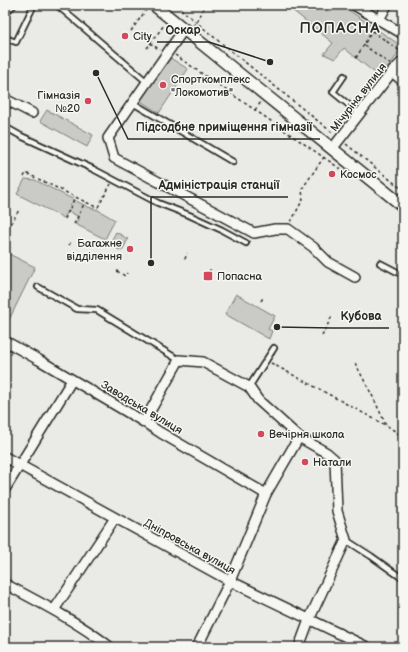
<svg xmlns="http://www.w3.org/2000/svg" width="408" height="652" viewBox="0 0 408 652" font-family="'Balsamiq Sans',sans-serif">
	<rect width="100%" height="100%" fill="#eaeae6"/>
	<filter id="ink" filterUnits="userSpaceOnUse"><feTurbulence type="fractalNoise" baseFrequency=".025" numOctaves="2"/><feDisplacementMap in="SourceGraphic" scale="8" xChannelSelector="R" yChannelSelector="G"/><feConvolveMatrix kernelMatrix="1 2 1 2 8 2 1 2 1" color-interpolation-filters="sRGB"/></filter>
	<g filter="url(#ink)">
		<g fill="#cacac7" stroke="#7a7a79">
			<polygon points="286,5 341,5 403,47 381,77 376,74 344,48 335,59 324,54 333,43"/>
			<polygon points="167,56 188,69 159,113 139,100"/>
			<polygon points="47,110 93,135 87,147 40,121"/>
			<polygon points="25,179 35,180 88,207 98,210 115,220 105,239 75,224 79,217 68,211 64,218 17,194"/>
			<polygon points="116,232 128,239 122,251 109,245"/>
			<polygon points="5,252 35,267 5,328"/>
			<polygon points="236,294 275,316 268,329 272,331 269,339 225,314"/>
		</g>
		<g fill="none" stroke-linecap="round" stroke-linejoin="round">
			<g stroke="#2b2b2b" stroke-width="8">
				<g id="service">
					<polyline points="57,5 147,82"/>
					<polyline points="5,13 14,5"/>
					<polyline points="5,38 16,42 32,9 31,5"/>
					<polyline points="344,76 333,92 360,114"/>
					<polyline points="133,103 233,162"/>
					<polyline points="5,127 21,136 93,169 158,203 189,215 222,230 246,243"/>
					<polyline points="380,263 403,275"/>
					<polyline points="38,287 77,309 97,310 179,360"/>
					<polyline points="249,387 274,348"/>
					<polyline points="346,540 371,556 399,576 403,576"/>
				</g>
			</g>
			<g stroke="#2b2b2b" stroke-width="12">
				<g id="minor">
					<polyline points="354,5 403,34"/>
					<polyline points="379,20 387,5"/>
					<polyline points="184,29 108,138 114,158 254,233 275,229 288,229 313,247 328,262 355,277"/>
					<polyline points="392,72 403,81"/>
					<polyline points="5,99 32,113"/>
					<polyline points="332,149 392,72 403,61"/>
					<polyline points="5,341 39,360 144,422 161,433 266,494"/>
					<polyline points="144,422 179,360 203,362 249,387 258,400 299,437 327,453 335,460 337,511 346,540 309,620 299,647"/>
					<polyline points="5,457 230,581 367,647"/>
					<polyline points="5,489 72,380"/>
					<path d="M5,584C41,603 78,622 110,647"/>
					<polyline points="54,610 115,518"/>
					<polyline points="197,647 230,581 266,494 299,437"/>
				</g>
			</g>
			<g stroke="#2b2b2b" stroke-width="14">
				<polyline id="tertiary" points="154,5 403,206"/>
			</g>
			<g stroke="#2b2b2b" stroke-width="1.5" stroke-dasharray="3 3" stroke-linecap="butt">
				<polyline points="140,5 146,10"/>
				<polyline points="176,5 215,38 334,134"/>
				<polyline points="193,26 196,22 205,5"/>
				<polyline points="131,31 146,10"/>
				<polyline points="372,31 403,53"/>
				<polyline points="150,43 160,50"/>
				<polyline points="364,45 390,64"/>
				<polyline points="147,48 164,25"/>
				<polyline points="175,55 345,172"/>
				<polyline points="356,58 375,26"/>
				<polyline points="255,110 261,102"/>
				<polyline points="346,144 403,190"/>
				<polyline points="24,177 26,173 98,208"/>
				<polyline points="98,207 111,184"/>
				<polyline points="65,219 75,197"/>
				<polyline points="291,222 303,199 302,189 324,157"/>
				<polyline points="74,224 85,202"/>
				<polyline points="5,241 9,227 19,210"/>
				<polyline points="69,245 72,240"/>
				<polyline points="185,259 187,253"/>
				<polyline points="117,271 125,276 127,273"/>
				<polyline points="209,272 212,267"/>
				<polyline points="261,301 264,296"/>
				<polyline points="322,336 332,316"/>
				<polyline points="271,363 389,427 403,437"/>
				<polyline points="355,363 373,397 386,425"/>
			</g>
			<use href="#service" stroke="#f6f6f2" stroke-width="4.5"/>
			<use href="#minor" stroke="#f6f6f2" stroke-width="9"/>
			<use href="#tertiary" stroke="#f6f6f2" stroke-width="11"/>
		</g>
	</g>
	<g fill="#d1495b" stroke="#f6f6f2" stroke-width="1.5">
		<circle cx="125" cy="36" r="4"/>
		<circle cx="163" cy="85" r="4"/>
		<circle cx="88" cy="101" r="4"/>
		<circle cx="332" cy="174" r="4"/>
		<circle cx="130" cy="249" r="4"/>
		<rect x="203" y="271" width="10" height="10" rx="2"/>
		<circle cx="261" cy="434" r="4"/>
		<circle cx="305" cy="462" r="4"/>
	</g>
	<g text-anchor="middle" stroke-width="3" stroke-linejoin="round" paint-order="stroke">
		<g font-size="11" fill="#2b2b2b" stroke="#f6f6f2" text-anchor="start">
			<text x="133" y="40">City</text>
			<text x="171" y="83">Спорткомплекс<tspan x="171" dy="13">"Локомотив"</tspan></text>
			<text x="80" y="99" text-anchor="end">Гімназія<tspan x="80" dy="13">№20</tspan></text>
			<text x="340" y="178">Космос</text>
			<text x="122" y="247" text-anchor="end">Багажне<tspan x="122" dy="13">відділення</tspan></text>
			<text x="217" y="280">Попасна</text>
			<text x="269" y="438">Вечірня школа</text>
			<text x="313" y="466">Натали</text>
		</g>
		<g font-size="11" fill="#2b2b2b" stroke="#f6f6f2">
			<text transform="translate(358 97) rotate(-52)" y="4">Мічуріна вулиця</text>
			<text transform="translate(142 407) rotate(31)" y="4">Заводська вулиця</text>
			<text transform="translate(190 546) rotate(29)" y="4">Дніпровська вулиця</text>
		</g>
		<g font-size="15" font-weight="bold" letter-spacing="1" fill="#2b2b2b" stroke="#f6f6f2">
			<text x="340" y="33">ПОПАСНА</text>
		</g>
	</g>
	<path fill="none" stroke="#2b2b2b" stroke-width="1.5" d="M270 62L209 42H157M96 73L128 139H320M151 263L151 197H288M277 327L332 328H389"/>
	<g fill="#2b2b2b" stroke="#f6f6f2" stroke-width="1.5">
		<circle cx="270" cy="62" r="4"/>
		<circle cx="96" cy="73" r="4"/>
		<circle cx="151" cy="263" r="4"/>
		<circle cx="277" cy="327" r="4"/>
	</g>
	<g font-size="12" text-anchor="middle" font-weight="bold" fill="#2b2b2b" stroke="#f6f6f2" stroke-width="3" stroke-linejoin="round" paint-order="stroke">
		<text x="183" y="34">Оскар</text>
		<text x="224" y="131">Підсодбне приміщення гімназії</text>
		<text x="219" y="189">Адміністрація станції</text>
		<text x="361" y="320">Кубова</text>
	</g>
	<rect width="408" height="652" fill="none" stroke="#f6f6f2" stroke-width="20"/>
	<rect x="10" y="10" width="388" height="632" fill="none" stroke="#2b2b2b" stroke-width="1.5" filter="url(#ink)"/>
</svg>
